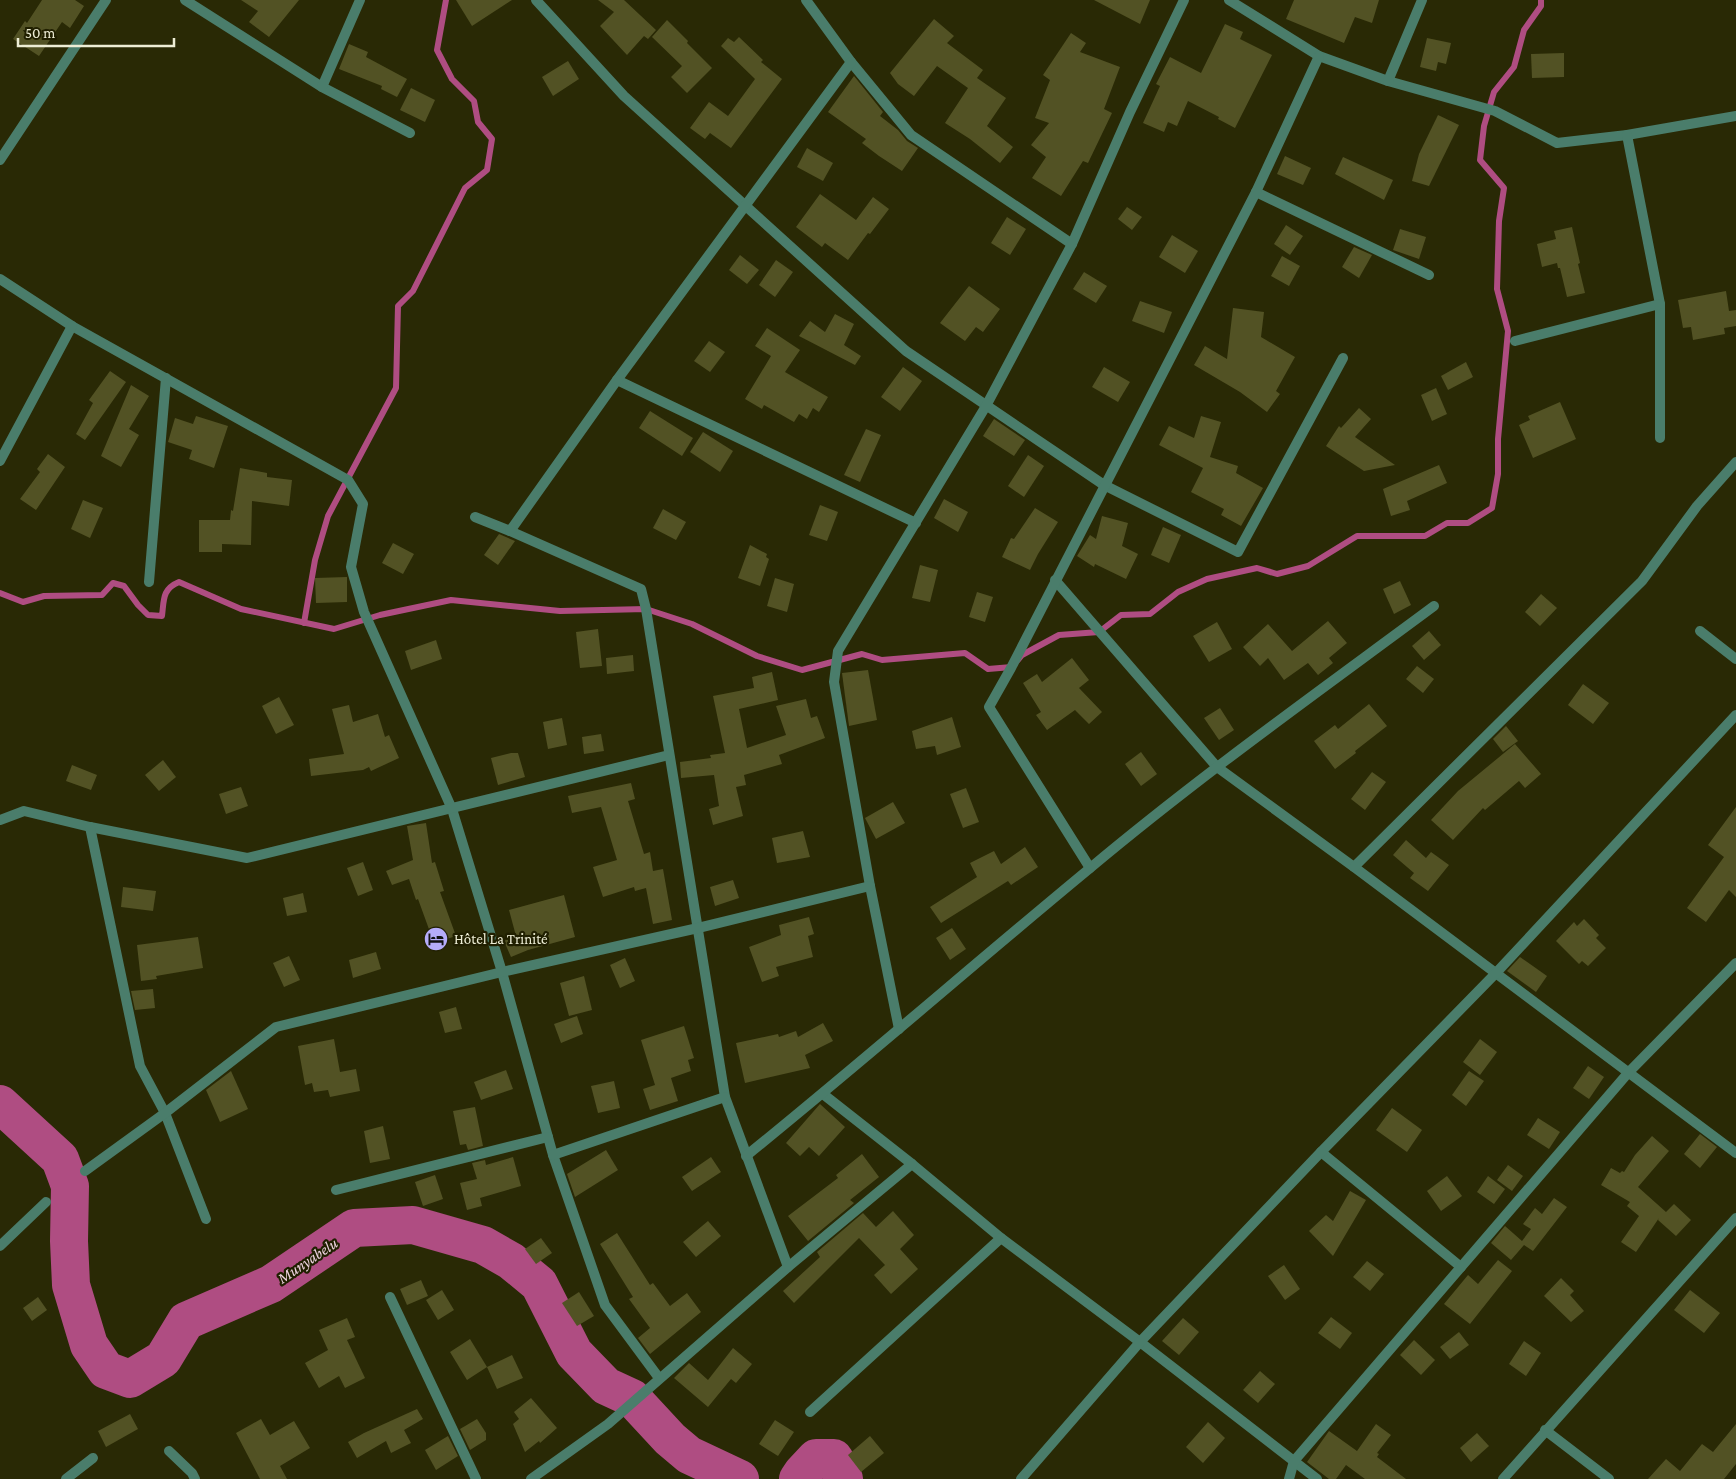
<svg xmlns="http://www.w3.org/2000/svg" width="1736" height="1479" viewBox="0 0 1736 1479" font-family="'Crimson Pro',serif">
	<rect width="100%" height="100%" fill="#292905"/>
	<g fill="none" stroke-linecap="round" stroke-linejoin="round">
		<g stroke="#af4d82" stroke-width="6">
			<path d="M0,593L23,602L44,596L102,595L113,583L124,586L138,605L148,615L162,616C164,600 162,589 179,582L241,609L334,629L380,615L451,600L560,611L646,609L692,624L757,656L802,670L862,654L882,660L965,653L988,669L1012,667"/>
			<polyline points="304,623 315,560 328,516 396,388 398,306 413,291 465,188 487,170 492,139 478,122 474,101 452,79 437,50 446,0"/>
			<polyline points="1018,660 1022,655 1059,635 1099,632 1121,615 1150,614 1178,592 1207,579 1257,568 1277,574 1308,566 1357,536 1425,536 1447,523 1468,523 1492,508 1498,474 1498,439 1508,331 1497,289 1499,221 1504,188 1480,160 1484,126 1494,92 1514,67 1524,30 1541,6 1541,0"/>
		</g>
		<g stroke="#af4d82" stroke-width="38">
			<polyline points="0,1104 60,1159 70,1186 69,1241 71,1285 89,1345 106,1370 130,1379 163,1359 186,1321 271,1284 354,1228 413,1225 483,1245 511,1261 539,1284 574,1353 606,1386 632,1398 670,1439 689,1455 740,1479"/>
			<polyline points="798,1479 802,1473 816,1458 834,1458 844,1479"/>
		</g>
	</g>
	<g fill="#525224">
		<polygon points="42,0 75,0 84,6 70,28 62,22 39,56 13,39 25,21 27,23"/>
		<polygon points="241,0 299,0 269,37 249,22 258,11"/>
		<polygon points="456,0 512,0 472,26"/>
		<polygon points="598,0 624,0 656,30 648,39 644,36 627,55 600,26 614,12"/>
		<polygon points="1094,0 1150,0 1140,24"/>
		<polygon points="1294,0 1379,0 1372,23 1355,17 1344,43 1286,19"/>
		<polygon points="934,19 954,36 947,43 983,70 977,78 1006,98 987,126 1013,147 1000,163 970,139 945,123 968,88 937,66 914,96 898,84 890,73"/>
		<polygon points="667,20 688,41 687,43 712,68 687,93 671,77 682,66 652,37"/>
		<polygon points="1225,24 1243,32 1240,39 1272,55 1235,128 1218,119 1219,117 1188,101 1177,126 1168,122 1164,132 1143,123 1160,86 1156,84 1170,57 1201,73"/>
		<polygon points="1071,33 1086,43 1080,52 1120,67 1104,109 1112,113 1088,163 1083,161 1061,196 1032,178 1046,157 1031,145 1049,123 1035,118 1050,80 1043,75"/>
		<polygon points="739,37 763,60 761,62 782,79 731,148 710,133 705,139 690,128 709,102 728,116 755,79 721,46 728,38 734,42"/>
		<polygon points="1427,38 1451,43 1446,64 1438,62 1436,71 1420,67"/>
		<polygon points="349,44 368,52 366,57 407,79 397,97 381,89 382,86 339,69"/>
		<polygon points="1564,53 1564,77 1532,78 1531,54"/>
		<polygon points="568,61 579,79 553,96 542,77"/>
		<polygon points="854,76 883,112 880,116 898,130 907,141 918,148 902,171 879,156 862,143 866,139 828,112"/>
		<polygon points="411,88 435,100 425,122 400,110"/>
		<polygon points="1438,115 1459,125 1429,186 1412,181 1419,154"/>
		<polygon points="807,148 833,163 823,181 797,167"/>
		<polygon points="1285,156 1311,168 1303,185 1277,174"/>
		<polygon points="1343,157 1393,180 1384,200 1335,174"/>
		<polygon points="820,194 856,220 873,197 889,209 870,234 868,233 848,260 825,243 822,247 796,227"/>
		<polygon points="1127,207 1142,217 1132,230 1118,219"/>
		<polygon points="1007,217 1026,229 1010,255 991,243"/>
		<polygon points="1286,225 1303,236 1290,255 1274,244"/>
		<polygon points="1572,227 1580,263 1578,264 1585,293 1567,297 1560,268 1558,268 1557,263 1542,267 1537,244 1556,239 1554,231"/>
		<polygon points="1400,229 1426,237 1419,259 1393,250"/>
		<polygon points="1172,235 1198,251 1185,273 1159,257"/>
		<polygon points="1354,247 1372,255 1359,278 1342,267"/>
		<polygon points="740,255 759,270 747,284 729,270"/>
		<polygon points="1282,256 1300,266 1289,286 1271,276"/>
		<polygon points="776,260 793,272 775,297 759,285"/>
		<polygon points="1084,272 1107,286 1096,303 1073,289"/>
		<polygon points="969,286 1000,309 983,332 976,327 965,341 940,323"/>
		<polygon points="1726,291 1729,311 1736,310 1736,326 1724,328 1725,334 1693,340 1691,327 1683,328 1678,300"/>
		<polygon points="1140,301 1172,312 1164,333 1132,321"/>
		<polygon points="1233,308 1264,312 1261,337 1295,357 1276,391 1280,394 1267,412 1240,392 1194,365 1205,346 1227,359"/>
		<polygon points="835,314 854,324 844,345 861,356 855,365 799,336 810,321 825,332"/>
		<polygon points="767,328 800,350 785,372 828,397 819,412 813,408 807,419 799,414 794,422 764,405 762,409 745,399 771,356 755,346"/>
		<polygon points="709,341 725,352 710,372 694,361"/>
		<polygon points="1466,362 1473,377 1448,390 1441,376"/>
		<polygon points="903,367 922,381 900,411 881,397"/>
		<polygon points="1104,367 1130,382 1118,402 1092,387"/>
		<polygon points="110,371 126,382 85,440 76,434 93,403 89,400"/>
		<polygon points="131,385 149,396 129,429 139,435 121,467 101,456"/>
		<polygon points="1436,388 1447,414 1432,421 1421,395"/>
		<polygon points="1560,402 1576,439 1533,458 1519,425 1530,420 1528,416"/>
		<polygon points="1359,408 1371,419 1355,437 1395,465 1364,471 1326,446 1339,426 1341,428"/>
		<polygon points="650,411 693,438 682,456 639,428"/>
		<polygon points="196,416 228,426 214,468 189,459 192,450 168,442 175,418 193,424"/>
		<polygon points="1201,416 1221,422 1210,457 1238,466 1236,473 1263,488 1241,526 1221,515 1224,509 1191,492 1203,468 1159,445 1169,426 1194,438"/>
		<polygon points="994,419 1025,440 1014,456 983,436"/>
		<polygon points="866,429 881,435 860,482 844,475"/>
		<polygon points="703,432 733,451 720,472 690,452"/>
		<polygon points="48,454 65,467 36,510 20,499 40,472 37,469"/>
		<polygon points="1028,455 1044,466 1024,497 1008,486"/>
		<polygon points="1439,465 1447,483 1407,501 1410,510 1391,516 1383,489"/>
		<polygon points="240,468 267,473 267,477 292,480 289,506 252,501 251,545 222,544 222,552 199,552 199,520 230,520 231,510 233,511"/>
		<polygon points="944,499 968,512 958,532 934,518"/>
		<polygon points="83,500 103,508 90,538 71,529"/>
		<polygon points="820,505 838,512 827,541 809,535"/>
		<polygon points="1035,508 1058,522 1038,554 1030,570 1002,557 1011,538 1014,539"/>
		<polygon points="663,509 686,522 676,540 653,528"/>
		<polygon points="1102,516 1128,523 1122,546 1138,554 1126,579 1095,564 1094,567 1077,556 1090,535 1096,539"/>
		<polygon points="1163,527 1181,535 1169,563 1151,555"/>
		<polygon points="499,534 515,541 498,565 484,555"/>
		<polygon points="393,543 414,554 403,574 382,563"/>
		<polygon points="750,545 767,554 766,557 769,559 760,586 738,578"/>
		<polygon points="920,565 938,570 930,602 912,598"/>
		<polygon points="347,577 347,602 316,603 315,578"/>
		<polygon points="775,578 794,584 787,612 767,606"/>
		<polygon points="1400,581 1411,605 1394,614 1383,589"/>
		<polygon points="977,592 993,597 985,622 969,617"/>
		<polygon points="1541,594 1557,608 1540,626 1525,612"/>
		<polygon points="1328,621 1347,643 1329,658 1333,663 1318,675 1308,663 1284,680 1268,658 1260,666 1243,647 1268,624 1292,651"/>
		<polygon points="1217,622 1232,649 1209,662 1193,636"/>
		<polygon points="598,629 602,666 580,668 576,632"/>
		<polygon points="1429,631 1441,645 1424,660 1412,646"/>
		<polygon points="436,640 442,659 411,670 405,651"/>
		<polygon points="633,655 634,671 607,674 606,658"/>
		<polygon points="1072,658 1089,680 1079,688 1102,712 1089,724 1075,710 1047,730 1036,715 1041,712 1023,683 1037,674 1042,682"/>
		<polygon points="1417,666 1434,679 1423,693 1406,679"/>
		<polygon points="868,670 877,720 849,726 842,673"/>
		<polygon points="772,672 778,700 739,709 747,748 786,735 776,706 806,699 811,718 817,716 825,738 779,755 782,764 744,775 746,785 736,787 743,816 713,825 709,809 719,806 714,775 681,778 680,762 711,758 710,755 725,753 713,696 754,688 752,677"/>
		<polygon points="1583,684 1609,703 1593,724 1568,705"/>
		<polygon points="279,697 294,725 276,734 262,706"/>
		<polygon points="1369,704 1387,726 1355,751 1356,753 1335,769 1314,741 1335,725 1338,729"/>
		<polygon points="349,705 353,722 378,714 385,737 389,735 399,758 371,771 369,767 363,770 311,776 309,759 344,754 332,709"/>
		<polygon points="1220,708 1234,730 1219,740 1204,718"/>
		<polygon points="952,717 961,747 937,755 935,746 916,749 912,731"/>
		<polygon points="562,718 567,745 548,749 543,722"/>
		<polygon points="1506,726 1518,741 1503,752 1493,739"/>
		<polygon points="601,734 604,751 584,754 582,737"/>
		<polygon points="1515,744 1541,774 1525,788 1519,781 1485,810 1483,808 1453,840 1431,820 1458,791"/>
		<polygon points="1141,752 1157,774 1141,786 1125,764"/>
		<polygon points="511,753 518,753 525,777 498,785 491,758"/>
		<polygon points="163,760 176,777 159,791 145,775"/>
		<polygon points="72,765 97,775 91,790 66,781"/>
		<polygon points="1372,772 1386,782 1365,810 1351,799"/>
		<polygon points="631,783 635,799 628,801 644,854 650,852 653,871 663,869 672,920 653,924 646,888 635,891 634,887 603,897 593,867 617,860 601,807 572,813 568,796"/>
		<polygon points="241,787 248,806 226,814 219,794"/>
		<polygon points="966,788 979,822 963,828 950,794"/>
		<polygon points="893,802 905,823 876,839 865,818"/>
		<polygon points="1736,807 1736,897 1729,890 1706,922 1687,908 1724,857 1708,845"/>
		<polygon points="426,823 432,863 435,862 444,891 440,892 456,936 434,943 418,899 416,900 409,879 392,885 386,871 413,860 407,826"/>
		<polygon points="803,831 810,857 777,863 772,838"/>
		<polygon points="1406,840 1426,858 1431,852 1449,865 1428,891 1410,878 1414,873 1393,855"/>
		<polygon points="1025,847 1038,867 1011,885 1008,881 941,923 930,907 977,877 970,863 994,851 1001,864"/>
		<polygon points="363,862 373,890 358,896 347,868"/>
		<polygon points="733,880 739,898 715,906 710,887"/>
		<polygon points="123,887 156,891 153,911 121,907"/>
		<polygon points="303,893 307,912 287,916 283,898"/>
		<polygon points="564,895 575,937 528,950 511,957 504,941 516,936 509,910"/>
		<polygon points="809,917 814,934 808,936 813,957 776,967 779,976 762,982 749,947 781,935 779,925"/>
		<polygon points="1584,919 1599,935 1596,938 1606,948 1588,966 1582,961 1579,964 1556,941 1574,922 1577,926"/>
		<polygon points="952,928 966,949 950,960 936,938"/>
		<polygon points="198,937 203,968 156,976 157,979 141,981 137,945"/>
		<polygon points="376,952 381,969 353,978 349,960"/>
		<polygon points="289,956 300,980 284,987 273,963"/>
		<polygon points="1520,957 1547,976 1536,992 1507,971"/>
		<polygon points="625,958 635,981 620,988 610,965"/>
		<polygon points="584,976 592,1010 569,1016 560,983"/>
		<polygon points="153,989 155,1008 135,1010 131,991"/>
		<polygon points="456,1007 462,1029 445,1033 439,1012"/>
		<polygon points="577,1016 583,1034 561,1043 554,1024"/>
		<polygon points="823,1023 833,1041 805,1055 810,1068 745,1083 736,1043 778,1034 779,1037 796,1031 798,1037"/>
		<polygon points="684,1026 694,1058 688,1060 691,1071 671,1078 678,1101 650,1110 643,1089 655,1085 641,1040"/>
		<polygon points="334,1039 340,1072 356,1069 360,1091 330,1097 328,1090 314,1092 312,1083 305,1085 298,1046"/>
		<polygon points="1480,1039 1497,1052 1480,1075 1463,1062"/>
		<polygon points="1588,1066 1604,1077 1589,1099 1573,1088"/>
		<polygon points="506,1070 513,1089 481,1100 474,1082"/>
		<polygon points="231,1071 248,1109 220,1122 206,1090"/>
		<polygon points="1469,1071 1484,1081 1466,1106 1452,1095"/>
		<polygon points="614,1081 620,1108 598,1113 591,1086"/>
		<polygon points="820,1104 845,1127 819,1156 809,1147 800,1156 786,1143"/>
		<polygon points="475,1107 483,1146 468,1150 466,1144 460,1145 453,1111"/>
		<polygon points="1392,1108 1422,1130 1407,1152 1376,1130"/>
		<polygon points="1538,1118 1560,1132 1549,1149 1527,1135"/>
		<polygon points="383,1126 390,1159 370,1163 364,1131"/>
		<polygon points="1700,1134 1717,1147 1700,1168 1684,1154"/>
		<polygon points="1652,1136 1669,1151 1638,1187 1666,1212 1674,1204 1691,1220 1676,1236 1658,1220 1659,1218 1636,1252 1621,1242 1639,1216 1627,1206 1630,1202 1601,1185 1611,1168 1620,1173 1622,1171 1624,1172 1635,1155"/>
		<polygon points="606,1150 618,1170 575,1197 567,1174"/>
		<polygon points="862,1154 879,1177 850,1200 854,1203 808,1241 788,1216 838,1178 836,1175"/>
		<polygon points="513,1157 521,1186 480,1198 482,1206 467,1210 460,1183 477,1179 472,1163 485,1160 486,1165"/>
		<polygon points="711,1157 721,1172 692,1191 682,1177"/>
		<polygon points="1508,1165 1523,1176 1512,1191 1497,1180"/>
		<polygon points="435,1175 443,1199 423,1206 415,1182"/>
		<polygon points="1447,1176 1462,1196 1441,1211 1427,1191"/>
		<polygon points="1488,1176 1505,1189 1494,1204 1477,1192"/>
		<polygon points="1350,1191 1366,1200 1333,1256 1309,1231 1326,1215 1333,1221"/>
		<polygon points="1554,1198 1567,1207 1533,1251 1524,1245 1511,1260 1491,1243 1505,1226 1522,1241 1531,1229 1523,1224 1535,1208 1542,1214"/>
		<polygon points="893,1211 914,1235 900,1249 918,1269 891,1294 874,1275 885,1265 859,1238 794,1303 783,1291 820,1257 817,1252 863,1213 876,1227"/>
		<polygon points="708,1221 721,1236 696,1257 683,1242"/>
		<polygon points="617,1233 650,1285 653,1283 670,1306 687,1293 701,1312 650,1354 638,1338 650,1328 629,1299 633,1297 600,1244"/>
		<polygon points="541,1238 552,1253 536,1264 525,1249"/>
		<polygon points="1498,1260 1512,1271 1470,1324 1444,1304 1468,1275 1478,1284"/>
		<polygon points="1367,1261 1384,1274 1370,1291 1353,1277"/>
		<polygon points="1284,1265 1300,1289 1285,1300 1268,1276"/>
		<polygon points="1561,1278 1574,1291 1570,1295 1584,1311 1571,1322 1544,1296"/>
		<polygon points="421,1280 428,1296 407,1305 400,1289"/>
		<polygon points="442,1290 454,1310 438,1320 426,1300"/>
		<polygon points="1690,1290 1720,1313 1704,1333 1674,1310"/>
		<polygon points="579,1292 594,1316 577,1326 562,1303"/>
		<polygon points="38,1297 47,1310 32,1321 23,1308"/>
		<polygon points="1331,1317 1352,1333 1340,1349 1318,1333"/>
		<polygon points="347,1318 355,1337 347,1340 365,1378 345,1388 339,1376 319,1388 305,1363 328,1350 319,1330"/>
		<polygon points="1183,1318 1199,1332 1179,1355 1162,1341"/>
		<polygon points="1459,1332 1469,1345 1450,1359 1440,1347"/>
		<polygon points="470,1339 487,1367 467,1380 450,1352"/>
		<polygon points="1414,1340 1435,1360 1421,1375 1400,1355"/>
		<polygon points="1524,1341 1541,1353 1526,1376 1509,1364"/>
		<polygon points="733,1348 752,1364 736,1383 731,1379 708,1407 674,1378 689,1363 708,1380"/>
		<polygon points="512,1355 523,1378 497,1389 487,1367"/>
		<polygon points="1260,1371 1275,1384 1258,1403 1243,1390"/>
		<polygon points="531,1398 557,1428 540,1443 539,1441 525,1452 513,1424 519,1419 514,1412"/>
		<polygon points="417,1409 423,1419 404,1430 411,1443 391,1453 386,1441 357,1458 348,1442 364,1433"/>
		<polygon points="130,1414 138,1429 106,1447 98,1431"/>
		<polygon points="261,1419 270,1435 294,1421 310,1448 280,1466 287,1479 260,1479 236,1433"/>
		<polygon points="477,1419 486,1433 486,1440 470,1450 460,1429"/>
		<polygon points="775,1420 794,1432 778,1456 759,1444"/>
		<polygon points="1208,1422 1225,1438 1203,1463 1186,1447"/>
		<polygon points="1376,1424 1391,1435 1377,1453 1379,1454 1377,1457 1406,1479 1365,1479 1346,1465 1336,1479 1329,1479 1307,1462 1329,1431 1357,1451"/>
		<polygon points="1736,1424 1736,1464 1724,1479 1648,1479 1666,1459 1680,1471 1702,1444 1713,1452"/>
		<polygon points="1477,1433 1489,1446 1471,1462 1460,1448"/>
		<polygon points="448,1436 458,1456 436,1470 425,1450"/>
		<polygon points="870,1436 884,1453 861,1472 848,1455"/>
	</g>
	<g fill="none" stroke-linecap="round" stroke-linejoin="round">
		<g stroke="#4a7d6b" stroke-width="10">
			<polyline points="185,0 322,87 410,133"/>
			<polyline points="536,0 624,96 906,351 1104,485 1238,552 1343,358"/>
			<polyline points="806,0 851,62 911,135 1072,244"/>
			<polyline points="1229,0 1319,56 1388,81 1495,111 1557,143 1627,135 1736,116"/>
			<polyline points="1388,81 1422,0"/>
			<polyline points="322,87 360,0"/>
			<polyline points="1627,135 1660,304 1660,438"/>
			<polyline points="0,160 106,0"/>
			<polyline points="1256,192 1429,275"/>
			<polyline points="0,279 72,326 348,480 363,504 351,567 364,612 452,809 502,972 553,1155 605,1305 659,1378"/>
			<polyline points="1515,341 1660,304"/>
			<polyline points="617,380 916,523"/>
			<polyline points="0,461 72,326"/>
			<polyline points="475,517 510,531 641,589 646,609 725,1097 788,1267"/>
			<polyline points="510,531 617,380 851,62"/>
			<polyline points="1055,580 1217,767 1354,867 1736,1153"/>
			<polyline points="149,582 166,378"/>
			<polyline points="1700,631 1736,659"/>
			<polyline points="0,820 24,811 90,827 247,858 669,755"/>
			<polyline points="90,827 140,1066 165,1113 206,1219"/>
			<polyline points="1354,867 1642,581 1697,506 1736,462"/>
			<polyline points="1090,868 989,707 1011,668 1256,192 1319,56"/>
			<polyline points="899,1029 870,886 834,682 838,651 986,406 1072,244 1130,112 1184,0"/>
			<polyline points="823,1094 912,1164 1001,1238 1140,1342 1317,1479"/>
			<polyline points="1321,1152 1461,1267"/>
			<polyline points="553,1155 725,1097"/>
			<path d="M746,1156C862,1062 974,964 1089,869C1200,776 1318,692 1434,606"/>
			<polyline points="85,1171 165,1113 276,1027 502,972 698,928 870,886"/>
			<polyline points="336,1190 548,1137"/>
			<polyline points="0,1246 46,1202"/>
			<polyline points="390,1297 476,1479"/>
			<polyline points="810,1412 1001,1238"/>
			<polyline points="1545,1430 1609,1479"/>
			<polyline points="169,1451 192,1473 195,1479"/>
			<polyline points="66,1479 93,1458"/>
			<polyline points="531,1479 608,1424 788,1267 912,1164"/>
			<polyline points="1021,1479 1140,1342 1321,1152 1496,973 1736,715"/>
			<polyline points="1289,1479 1294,1461 1628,1073 1736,963"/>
			<polyline points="1503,1479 1736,1218"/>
		</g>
	</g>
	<defs>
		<g id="hotel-disc" transform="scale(1.25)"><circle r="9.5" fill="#b5acf9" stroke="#201f00"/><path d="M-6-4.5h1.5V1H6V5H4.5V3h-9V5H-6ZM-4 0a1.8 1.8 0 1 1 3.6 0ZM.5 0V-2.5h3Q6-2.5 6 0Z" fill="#111"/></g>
	</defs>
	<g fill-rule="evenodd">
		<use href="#hotel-disc" x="436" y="939"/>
	</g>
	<g text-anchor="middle" stroke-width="4.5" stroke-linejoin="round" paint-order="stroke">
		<g font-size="15" fill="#ededd5" stroke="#201f00" text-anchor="start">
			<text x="454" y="944">Hôtel La Trinité</text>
		</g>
		<g font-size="16" font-style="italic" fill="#efd4e0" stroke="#201f00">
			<text transform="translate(307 1260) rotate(-34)" y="6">Munyabelu</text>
		</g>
	</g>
	<path d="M18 38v8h156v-8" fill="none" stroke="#ededd5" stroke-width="2.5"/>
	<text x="25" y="38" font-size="15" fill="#ededd5" stroke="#201f00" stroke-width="4" paint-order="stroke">50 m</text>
</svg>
